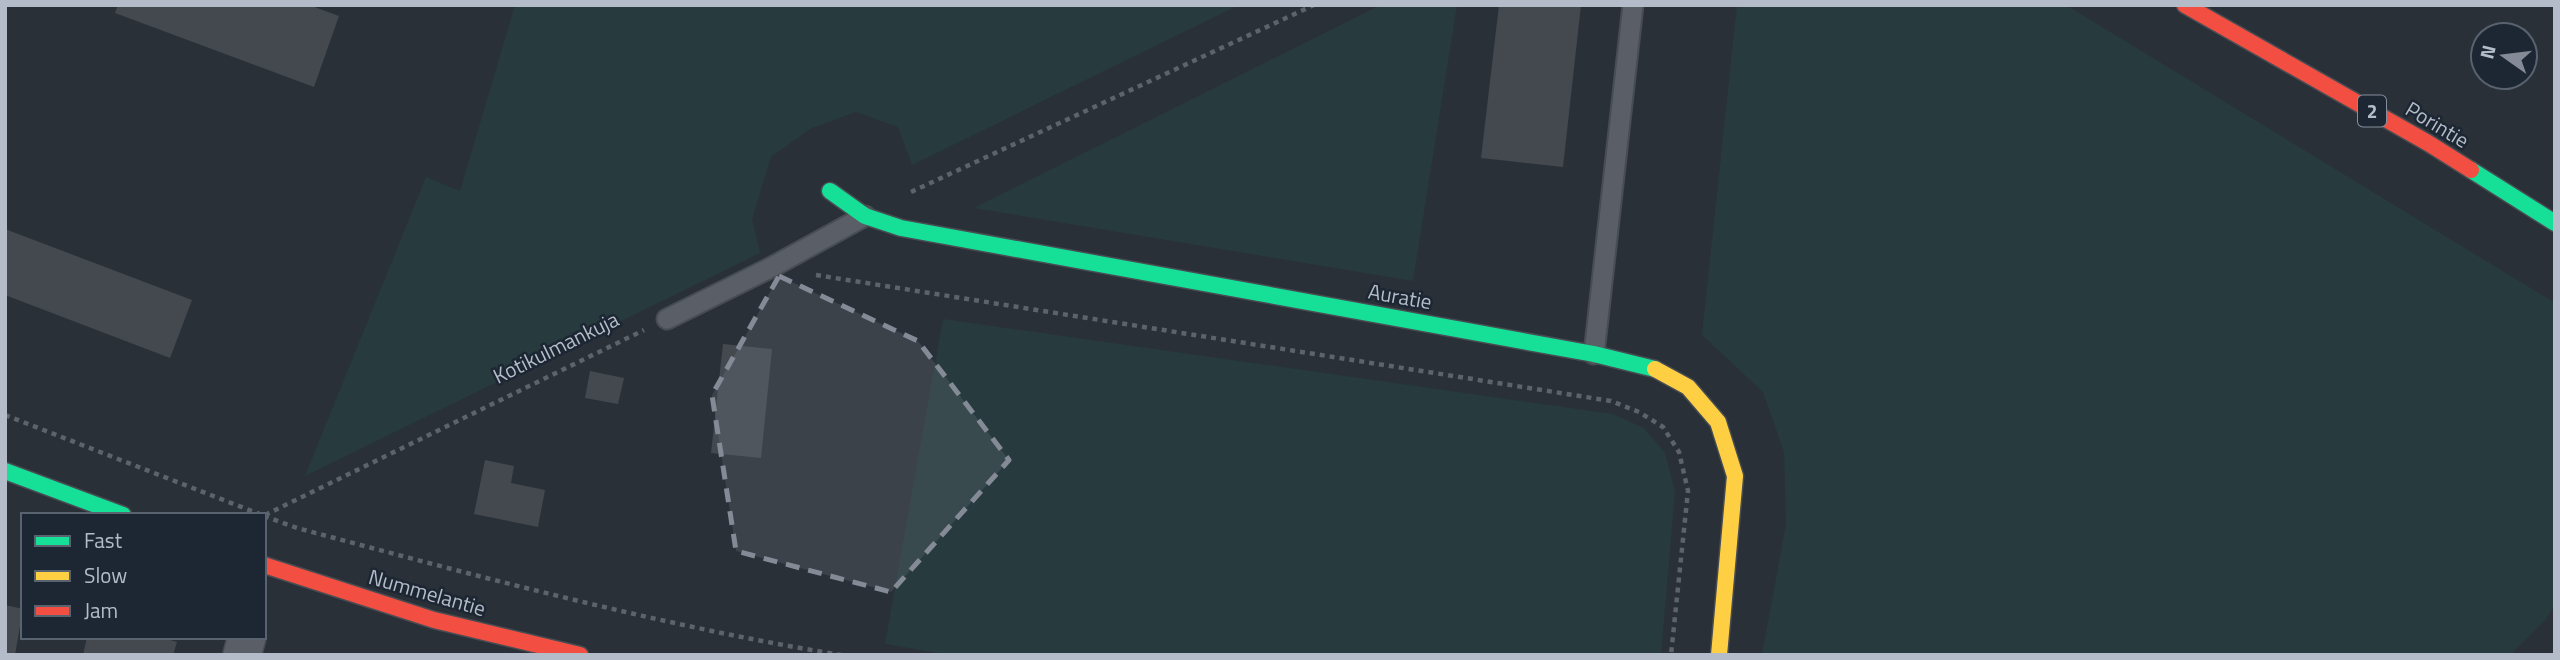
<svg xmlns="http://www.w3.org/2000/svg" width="2560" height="660" viewBox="0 0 2560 660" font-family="'Titillium Web',sans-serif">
	<rect width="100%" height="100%" fill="#2a3038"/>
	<g fill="#273a3e">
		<polygon points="515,5 1239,5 912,165 898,127 856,112 810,129 771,157 752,219 760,253 305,476 426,177 460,191"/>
		<polygon points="1381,5 1457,5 1413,281 974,208"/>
		<polygon points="1737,5 2066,5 2555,303 2555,605 2546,619 2510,655 1762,655 1786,524 1784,452 1763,392 1702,335"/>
		<polygon points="943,319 1613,414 1644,428 1665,453 1675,492 1661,655 950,655 885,644"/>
	</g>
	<g fill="#444950">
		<polygon points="118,5 309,5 339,16 314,87 115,13"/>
		<polygon points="1499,5 1581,5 1563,167 1481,158"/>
		<polygon points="5,229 192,300 170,358 5,295"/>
		<polygon points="723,344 772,349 761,458 711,453"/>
		<polygon points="590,371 624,378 618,404 585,398"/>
		<polygon points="485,460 514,466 511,483 545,490 538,527 474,514"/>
		<polygon points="5,605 23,609 15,655 5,654"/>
		<polygon points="87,637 160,637 177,642 173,655 83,655"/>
	</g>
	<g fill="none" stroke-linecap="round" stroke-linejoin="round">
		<g stroke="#484c53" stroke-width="23">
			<g id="lane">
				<polyline points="667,319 772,267 865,216"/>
				<polyline points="1594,354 1633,5"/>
			</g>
		</g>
		<g stroke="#484c53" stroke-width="40">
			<polyline id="street" points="242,655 247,637"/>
		</g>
		<g stroke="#484c53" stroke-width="19">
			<g id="fast">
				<polyline points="2471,170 2555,223"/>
				<polyline points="830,191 865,216 901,228 1594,354 1655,369"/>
				<polyline points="5,471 123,515"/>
			</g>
		</g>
		<g stroke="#484c53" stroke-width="19">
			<polyline id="slow" points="1655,369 1688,387 1718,422 1735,476 1719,655"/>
		</g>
		<g stroke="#484c53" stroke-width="19">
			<g id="jam">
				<polyline points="2185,5 2428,143 2471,170"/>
				<polyline points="264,565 434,620 580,655"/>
			</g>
		</g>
		<g stroke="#5d636a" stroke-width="4.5" stroke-dasharray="5 5" stroke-linecap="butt">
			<polyline points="911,192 1314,5"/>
			<polyline points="816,275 1611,401 1639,412 1663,427 1679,452 1688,491 1671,655"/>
			<polyline points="5,415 262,515"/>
			<polyline points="265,515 644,330"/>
			<path d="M264,516L297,528C477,576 657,625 841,655"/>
		</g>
		<use href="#lane" stroke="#5a5e66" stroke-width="19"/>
		<use href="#street" stroke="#5a5e66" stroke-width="37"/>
		<use href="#fast" stroke="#16e098" stroke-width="16"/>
		<use href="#slow" stroke="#ffcf43" stroke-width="16"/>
		<use href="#jam" stroke="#f24e42" stroke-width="16"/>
	</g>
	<path fill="#848b96" fill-opacity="0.2" stroke="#848b96" stroke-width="5" stroke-dasharray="14 9" stroke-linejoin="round" d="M779,276L918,341L1009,460L891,592L736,551L712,395Z"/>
	<g text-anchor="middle" stroke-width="5" stroke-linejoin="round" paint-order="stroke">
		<rect fill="#1d2633" stroke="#878f9c" stroke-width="2" x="2358" y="95.5" width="28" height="31" rx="5"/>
		<g font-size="19" font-weight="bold" fill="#b4bcc9">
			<text x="2372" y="118">2</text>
		</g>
		<g font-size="21" fill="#b4bcc9" stroke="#1d2633">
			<text transform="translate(2437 125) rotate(31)" y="7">Porintie</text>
			<text transform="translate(1400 297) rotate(10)" y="7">Auratie</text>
			<text transform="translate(556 348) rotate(-26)" y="7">Kotikulmankuja</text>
			<text transform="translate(427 593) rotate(16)" y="7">Nummelantie</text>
		</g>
	</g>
	<rect width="2560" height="660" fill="none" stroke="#b4bcc9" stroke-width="14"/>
	<rect x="21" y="513" width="245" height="126" fill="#1d2633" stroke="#59626f" stroke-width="2"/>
	<rect x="35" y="536" width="35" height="10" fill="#16e098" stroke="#59626f" stroke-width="2"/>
	<text x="84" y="548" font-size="21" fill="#b4bcc9">Fast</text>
	<rect x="35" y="571" width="35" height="10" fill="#ffcf43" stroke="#59626f" stroke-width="2"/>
	<text x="84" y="583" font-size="21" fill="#b4bcc9">Slow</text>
	<rect x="35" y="606" width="35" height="10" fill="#f24e42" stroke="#59626f" stroke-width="2"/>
	<text x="84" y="618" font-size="21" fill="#b4bcc9">Jam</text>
	<g transform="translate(2504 56) rotate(284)"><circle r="33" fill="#1d2633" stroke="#59626f" stroke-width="2"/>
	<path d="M0-5L12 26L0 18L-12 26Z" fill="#848b96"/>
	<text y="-10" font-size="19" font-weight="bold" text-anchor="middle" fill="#b4bcc9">N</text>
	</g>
</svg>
